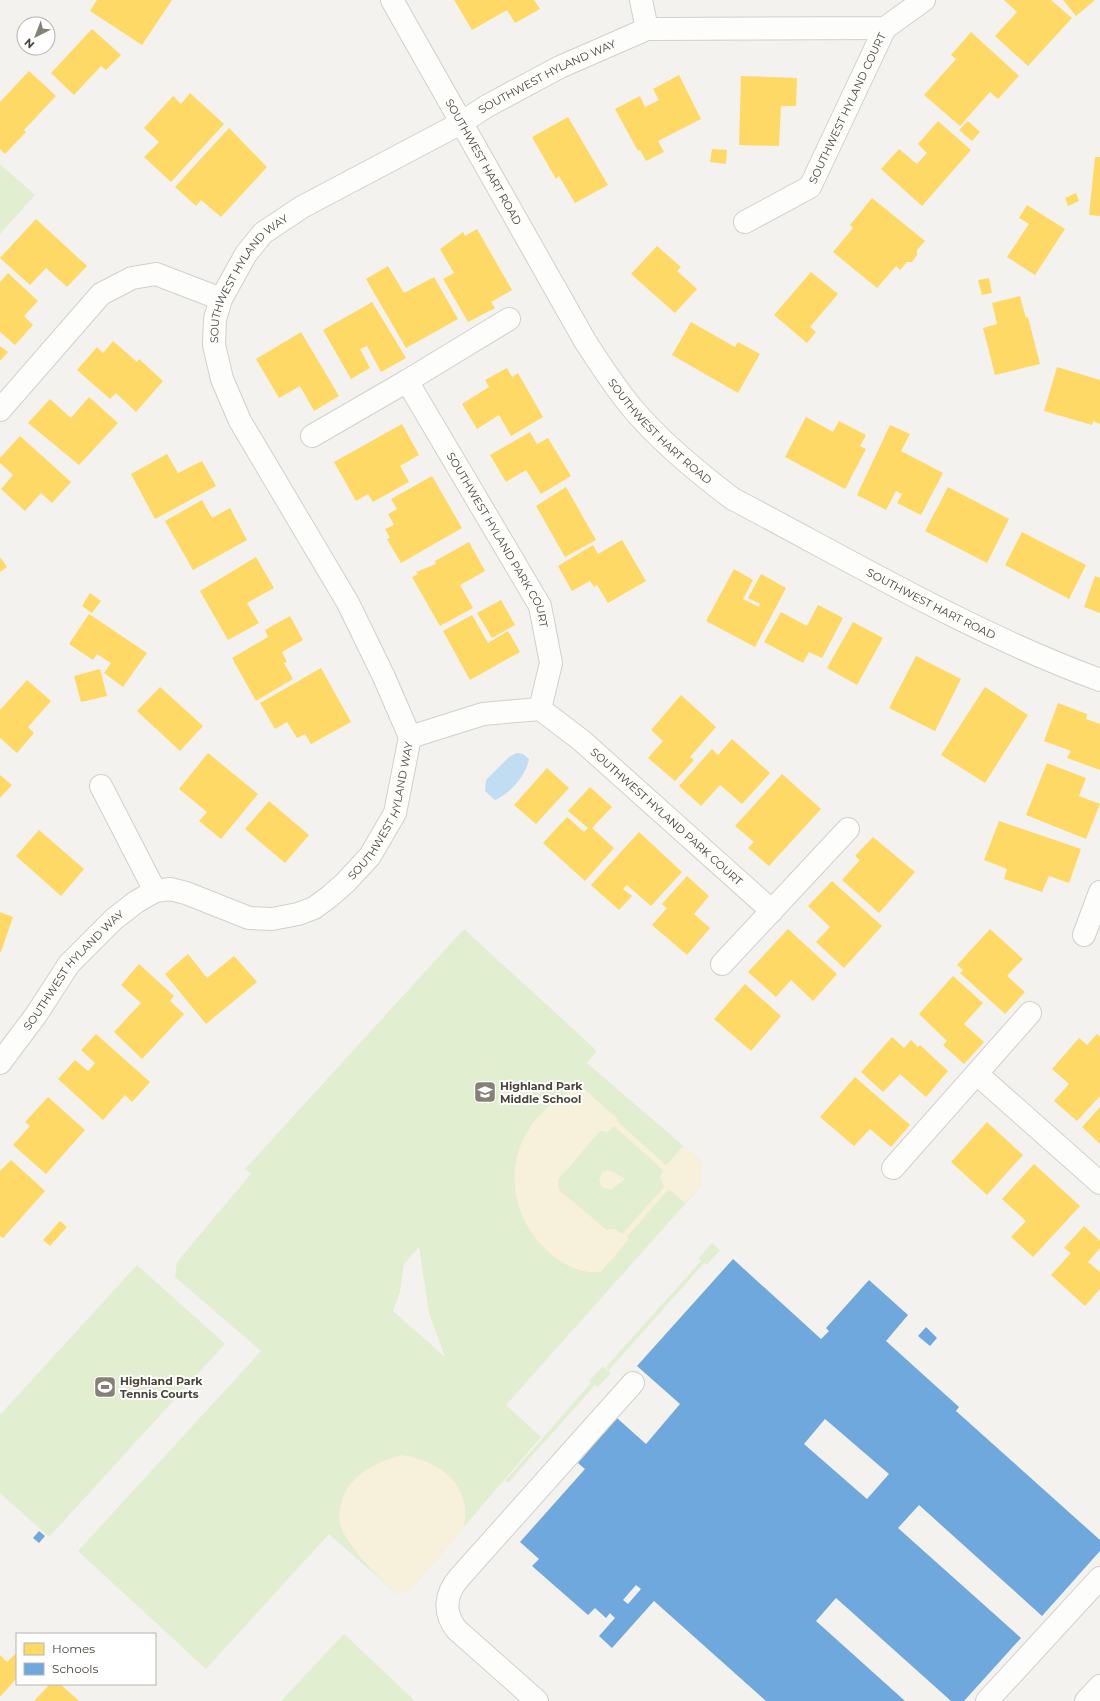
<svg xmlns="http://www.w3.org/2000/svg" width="1100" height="1701" viewBox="0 0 1100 1701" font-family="Montserrat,sans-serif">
	<rect width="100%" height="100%" fill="#f4f2ee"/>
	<g fill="#e1eecf" fill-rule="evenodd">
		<polygon points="0,164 35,195 0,234"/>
		<path d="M464,929L597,1051L587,1063L702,1162V1185L506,1405L541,1437L409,1591L396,1593L329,1534L206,1669L78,1551L261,1351L175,1277L177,1262L251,1174L245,1169ZM419,1247L429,1313L445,1357L393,1311L400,1292L404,1264Z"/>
		<polygon points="712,1243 720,1250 707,1265 704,1263 609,1370 606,1367 701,1261 699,1258"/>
		<polygon points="137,1265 225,1344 49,1537 0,1493 0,1415"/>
		<polygon points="603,1366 611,1373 598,1387 595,1385 508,1483 505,1481 591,1383 589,1381"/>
		<polygon points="344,1634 415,1701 281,1701"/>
	</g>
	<g fill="#f7f0da" fill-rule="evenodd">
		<path d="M584,1089L618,1119L617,1121L666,1165L683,1146L702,1162V1185L685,1203L669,1189L627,1237L629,1239L601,1272C583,1274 565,1266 551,1254C505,1215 501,1149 547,1108C558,1098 569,1090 584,1089ZM614,1126L663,1170L660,1177L664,1187L622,1234L615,1229L607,1230L559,1190L558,1180L600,1131L608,1132Z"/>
		<polygon points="608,1170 614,1172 625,1179 611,1190 602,1187 599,1181 602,1172"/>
		<path d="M402,1455C440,1461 472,1484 464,1527L409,1591L396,1593C376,1575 354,1554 342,1530C339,1524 339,1516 340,1510C343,1478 374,1462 402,1455Z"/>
	</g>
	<path fill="#c0ddf1" d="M517,753L523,754L529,759C527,774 509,795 495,800L485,791L486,780L509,757Z"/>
	<g fill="#ffd966">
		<polygon points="97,0 172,0 142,45 90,11"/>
		<polygon points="454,0 534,0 540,9 515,23 507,10 472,30"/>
		<polygon points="1004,0 1051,0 1072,18 1028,66 995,36 1017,12"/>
		<polygon points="1063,0 1095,0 1076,16"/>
		<polygon points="92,29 121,55 106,70 101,66 74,95 51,73"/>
		<polygon points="971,32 1019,76 998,99 990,92 960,126 924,95 956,59 951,55"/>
		<polygon points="29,71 56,96 24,130 26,132 5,154 0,149 0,102"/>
		<polygon points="679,75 701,119 658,141 664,152 646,161 640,150 638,151 615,109 640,96 645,107 659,100 653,89"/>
		<polygon points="741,76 797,78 796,106 781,106 779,146 739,145"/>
		<polygon points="190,93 224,124 171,182 144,157 159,142 144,128 173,96 181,104"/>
		<polygon points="568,117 608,185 575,203 559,176 556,179 532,137"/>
		<polygon points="938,121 971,150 922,206 881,169 899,149 917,164 927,153 918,144"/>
		<polygon points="968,121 980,132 972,141 959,130"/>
		<polygon points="229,128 267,167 221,217 201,200 196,206 175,187"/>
		<polygon points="712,149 727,150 726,164 710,162"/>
		<polygon points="1095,157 1100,157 1100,216 1089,215"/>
		<polygon points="1076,193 1079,201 1068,206 1065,198"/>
		<polygon points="872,198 925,241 917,250 917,255 912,262 907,262 900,270 896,266 877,288 833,252 853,228 850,225"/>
		<polygon points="1027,205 1065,229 1035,275 1007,257 1029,224 1019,218"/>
		<polygon points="36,219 87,266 67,287 46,268 30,285 0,258"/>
		<polygon points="477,229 512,290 491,302 495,308 468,322 443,279 454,273 440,249 463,232 465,236"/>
		<polygon points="657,246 681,267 677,271 697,289 675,313 631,274"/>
		<polygon points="388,266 404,293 434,277 458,319 406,348 366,279"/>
		<polygon points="811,272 838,294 810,327 816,332 807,343 774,315"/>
		<polygon points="8,273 38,301 24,316 33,325 15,345 0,332 0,282"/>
		<polygon points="989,278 992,293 982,295 978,280"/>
		<polygon points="1020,296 1026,318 1028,317 1040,364 995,375 983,328 997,324 992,303"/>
		<polygon points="372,302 406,358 381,372 367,346 360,349 370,368 351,379 323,330"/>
		<polygon points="691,322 735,347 738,342 760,354 738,393 672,355"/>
		<polygon points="301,332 339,396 314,411 300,386 279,398 256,359"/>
		<polygon points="113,341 137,362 139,359 163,381 136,412 116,393 110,399 77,370 97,347 103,353"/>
		<polygon points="0,346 8,352 0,361"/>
		<polygon points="1057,367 1100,380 1100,424 1093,421 1092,425 1044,411"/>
		<polygon points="507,368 512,377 518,373 543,417 511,436 499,415 477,429 462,404 489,387 485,380"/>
		<polygon points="89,397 118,423 79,465 28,423 50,399 71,418"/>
		<polygon points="806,417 833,432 839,421 866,435 860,446 866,449 845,489 785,457"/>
		<polygon points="402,424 419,455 400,466 409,482 373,502 368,494 356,501 334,462"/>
		<polygon points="890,425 910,434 901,451 943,473 921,515 897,503 902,494 896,491 886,510 857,495"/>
		<polygon points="530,432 537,444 548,438 571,476 541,494 526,470 506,482 490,455"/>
		<polygon points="20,436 71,482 52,503 41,493 25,511 1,489 13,475 0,463 0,458"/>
		<polygon points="167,454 178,473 202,461 216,486 155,519 131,474"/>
		<polygon points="432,476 462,528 401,563 387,539 390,538 385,529 394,525 388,514 397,509 391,499"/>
		<polygon points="566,487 596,540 565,557 536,506"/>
		<polygon points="948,487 1009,519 987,563 925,531"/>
		<polygon points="202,500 212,518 230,508 247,540 193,570 165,521"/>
		<polygon points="1022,532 1086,565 1069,599 1005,565"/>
		<polygon points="622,540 646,581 608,603 597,585 594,587 590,581 572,591 558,566 593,545 598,554"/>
		<polygon points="469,542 485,571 460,585 473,608 440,626 412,577 418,574 416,572 436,564 435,561"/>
		<polygon points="0,557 7,567 0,572"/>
		<polygon points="256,557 274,588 247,603 259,623 228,640 200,591"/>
		<polygon points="734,569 753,580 743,599 759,607 760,604 748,598 761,574 786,588 755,647 706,621"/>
		<polygon points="1095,576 1100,578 1100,613 1084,607"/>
		<polygon points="90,593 101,601 92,613 82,606"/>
		<polygon points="501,600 515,625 492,638 477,613"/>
		<polygon points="818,605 843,618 822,658 809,652 803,663 764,642 781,612 807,626"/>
		<polygon points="89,614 147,653 123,687 104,673 111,663 97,654 93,660 69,644"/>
		<polygon points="472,615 488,643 508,631 520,652 470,680 443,631"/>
		<polygon points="290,616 303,640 282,652 287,662 284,663 293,679 256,701 232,658 268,637 265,630"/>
		<polygon points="853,622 883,638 857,685 827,668"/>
		<polygon points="916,656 961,679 935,731 889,708"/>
		<polygon points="321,668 351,722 311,744 305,734 297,738 287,722 275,729 260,703"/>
		<polygon points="100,669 107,696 81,702 74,676"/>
		<polygon points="27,680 51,701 28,727 34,733 17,753 0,738 0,710"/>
		<polygon points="160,687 203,726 180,751 137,711"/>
		<polygon points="985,687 1028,715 985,783 941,755"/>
		<polygon points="681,695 716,727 690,757 694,760 675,781 648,758 663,741 651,730"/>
		<polygon points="1058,703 1087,714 1086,719 1100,724 1100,770 1067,758 1071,751 1044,741"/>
		<polygon points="732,739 770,773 742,804 720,785 701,806 679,786 712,749 718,755"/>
		<polygon points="208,753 258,794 221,839 199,821 207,812 179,789"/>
		<polygon points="1047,763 1086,778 1079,796 1100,804 1086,839 1026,815"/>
		<polygon points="547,768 569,788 536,824 514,805"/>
		<polygon points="782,774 821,809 769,866 748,848 754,842 735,826"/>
		<polygon points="0,775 12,785 0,798"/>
		<polygon points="590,787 612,807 592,828 614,848 585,881 543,843 567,817 584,832 588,828 568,811"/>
		<polygon points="269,801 309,835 285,863 245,829"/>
		<polygon points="999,821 1081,849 1069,883 1049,876 1042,892 1004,879 1007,869 984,860"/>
		<polygon points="39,830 84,869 61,896 16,856"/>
		<polygon points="639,832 682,872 651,906 627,885 623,889 632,896 619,910 591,885"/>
		<polygon points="873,837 915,872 879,913 842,880 860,860 855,856"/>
		<polygon points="687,876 709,896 694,914 710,928 687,955 652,925 667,908 662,904"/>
		<polygon points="832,881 882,926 844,968 816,942 830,927 808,906"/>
		<polygon points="0,912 13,917 1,952 0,952"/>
		<polygon points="788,929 837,974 813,1001 791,980 776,997 748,972"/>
		<polygon points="990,929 1023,959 1007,976 1025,992 1005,1014 960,973 963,970 957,965"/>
		<polygon points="188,954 207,978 234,956 257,982 206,1024 165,974"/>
		<polygon points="139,964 174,996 170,1001 184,1014 142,1059 114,1032 141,1003 121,985"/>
		<polygon points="953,976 983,1003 964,1024 984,1042 964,1064 943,1045 947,1041 919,1014"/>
		<polygon points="745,984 781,1016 751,1051 714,1019"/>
		<polygon points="96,1034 150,1082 132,1102 125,1095 103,1120 58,1079 75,1060 88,1071 91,1068 95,1063 81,1050"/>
		<polygon points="1097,1034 1100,1037 1100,1096 1077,1121 1054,1101 1069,1084 1052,1069 1079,1038 1087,1045"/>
		<polygon points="892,1037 904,1048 911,1040 918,1047 920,1045 948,1071 926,1097 900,1074 883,1092 861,1072"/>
		<polygon points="855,1077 910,1125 891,1147 870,1129 854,1146 820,1117"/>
		<polygon points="48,1097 85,1130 46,1174 13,1145 30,1126 25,1122"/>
		<polygon points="1100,1107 1100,1144 1082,1127"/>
		<polygon points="987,1122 1023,1155 987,1195 951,1162"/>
		<polygon points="11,1160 45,1191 3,1238 0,1236 0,1171"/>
		<polygon points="1034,1164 1080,1206 1033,1257 1011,1237 1026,1221 1002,1199"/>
		<polygon points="60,1221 67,1227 50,1246 43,1240"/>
		<polygon points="1084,1226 1100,1241 1100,1248 1088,1262 1100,1272 1100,1289 1085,1306 1051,1275 1071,1253 1064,1248"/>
		<polygon points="15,1654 17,1656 17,1678 0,1697 0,1655 7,1662"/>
		<polygon points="50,1684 60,1684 79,1701 34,1701"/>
	</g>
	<g fill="#6fa8dc" fill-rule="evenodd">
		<path d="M733,1259L821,1339L829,1331L826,1328L869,1280L908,1315L886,1341L959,1407L956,1411L1100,1540V1551L1042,1616L919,1505L898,1528L1021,1638L964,1701H951L836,1598L816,1621L905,1701H766L654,1601L612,1648L599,1636L615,1618L610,1613L606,1618L595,1608L588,1615L532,1566L539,1559L520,1542L585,1469L578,1463L617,1418L646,1444L680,1404L637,1366ZM825,1419L889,1474L867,1499L804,1444ZM636,1585L641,1589L628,1604L623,1600Z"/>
		<polygon points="926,1327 937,1338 930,1346 918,1336"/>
		<polygon points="39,1531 45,1536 39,1543 33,1538"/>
	</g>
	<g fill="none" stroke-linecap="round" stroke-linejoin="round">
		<g stroke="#d2d0cb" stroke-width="24">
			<g id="minor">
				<path id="s1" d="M392,0L585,341C600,364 615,388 633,409C662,443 697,472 733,499C853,562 972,633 1100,680"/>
				<polyline points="641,0 647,29"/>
				<path id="s2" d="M745,222L810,187L885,28"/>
				<path id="s3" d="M509,319L407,381L540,606L551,663L540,709"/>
				<polyline points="0,410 101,294 132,278 156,274 221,299"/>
				<polyline points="312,436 407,381"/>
				<path id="s4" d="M410,737L483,714L540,709L581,740L772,911"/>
				<polyline points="101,786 155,891"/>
				<polyline points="1084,935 1100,892"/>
				<polyline points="722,964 848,829"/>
				<path id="s5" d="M0,1063L36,1015L69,964L114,919L136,902L155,891L170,889L186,893L249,918L272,919L298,914L314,908L329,897L345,883L370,856L395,813L410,737L384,677L348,603L240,421L222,379L214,345L215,319L221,299L246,254L263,233L302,207L461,123L487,106L560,67L647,29L885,28L924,0"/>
				<polyline points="977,1074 1100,1183"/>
				<polyline points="893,1168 1030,1013"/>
				<path d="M537,1701L457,1630C443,1613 445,1594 459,1578L633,1383"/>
				<polyline points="987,1701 1100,1578"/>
				<polyline points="1086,1701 1100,1686"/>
			</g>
		</g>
		<use href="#minor" stroke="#fdfdfc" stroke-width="22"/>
	</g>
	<defs>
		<g id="school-square" transform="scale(1.15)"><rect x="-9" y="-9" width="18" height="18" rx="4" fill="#868178" stroke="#fff"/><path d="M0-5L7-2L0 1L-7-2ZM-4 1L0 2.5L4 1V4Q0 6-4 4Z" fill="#fff"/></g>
		<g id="stadium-square" transform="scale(1.15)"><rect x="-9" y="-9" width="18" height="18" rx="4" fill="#868178" stroke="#fff"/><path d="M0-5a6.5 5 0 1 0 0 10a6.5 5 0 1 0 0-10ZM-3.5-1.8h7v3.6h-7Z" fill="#fff"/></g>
	</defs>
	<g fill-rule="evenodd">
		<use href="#school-square" x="485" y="1092"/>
		<use href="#stadium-square" x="105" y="1387"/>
	</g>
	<g text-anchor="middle" stroke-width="4" stroke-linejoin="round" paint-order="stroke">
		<g font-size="11" fill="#4b4439" stroke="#fff">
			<text dy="4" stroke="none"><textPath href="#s5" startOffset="1494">SOUTHWEST HYLAND WAY</textPath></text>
			<text dy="4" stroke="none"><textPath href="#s2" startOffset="161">SOUTHWEST HYLAND COURT</textPath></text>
			<text dy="4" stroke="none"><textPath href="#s1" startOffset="186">SOUTHWEST HART ROAD</textPath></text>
			<text dy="4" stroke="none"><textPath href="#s5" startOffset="1122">SOUTHWEST HYLAND WAY</textPath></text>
			<text dy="4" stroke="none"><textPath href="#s1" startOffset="510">SOUTHWEST HART ROAD</textPath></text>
			<text dy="4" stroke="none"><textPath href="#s3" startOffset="303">SOUTHWEST HYLAND PARK COURT</textPath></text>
			<text dy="4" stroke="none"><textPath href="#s1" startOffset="834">SOUTHWEST HART ROAD</textPath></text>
			<text dy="4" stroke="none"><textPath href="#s5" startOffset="523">SOUTHWEST HYLAND WAY</textPath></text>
			<text dy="4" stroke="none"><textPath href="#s4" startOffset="300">SOUTHWEST HYLAND PARK COURT</textPath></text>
			<text dy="4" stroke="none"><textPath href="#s5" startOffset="119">SOUTHWEST HYLAND WAY</textPath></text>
		</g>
		<g font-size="11" font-weight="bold" fill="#4b4439" stroke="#fff" text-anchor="start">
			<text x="500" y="1090">Highland Park<tspan x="500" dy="13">Middle School</tspan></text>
			<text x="120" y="1385">Highland Park<tspan x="120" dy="13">Tennis Courts</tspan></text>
		</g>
	</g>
	<rect x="16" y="1633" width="140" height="52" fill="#ffffff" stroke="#b7b4b0"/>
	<rect x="24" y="1643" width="20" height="12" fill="#ffd966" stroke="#b7b4b0"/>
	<text x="52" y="1653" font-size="12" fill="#4b4439">Homes</text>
	<rect x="24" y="1663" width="20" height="12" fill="#6fa8dc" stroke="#b7b4b0"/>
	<text x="52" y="1673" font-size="12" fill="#4b4439">Schools</text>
	<g transform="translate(36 36) rotate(222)"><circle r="19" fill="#ffffff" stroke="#b7b4b0"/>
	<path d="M0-3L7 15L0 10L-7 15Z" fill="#868178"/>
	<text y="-6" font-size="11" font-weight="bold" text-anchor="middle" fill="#4b4439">N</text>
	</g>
</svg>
